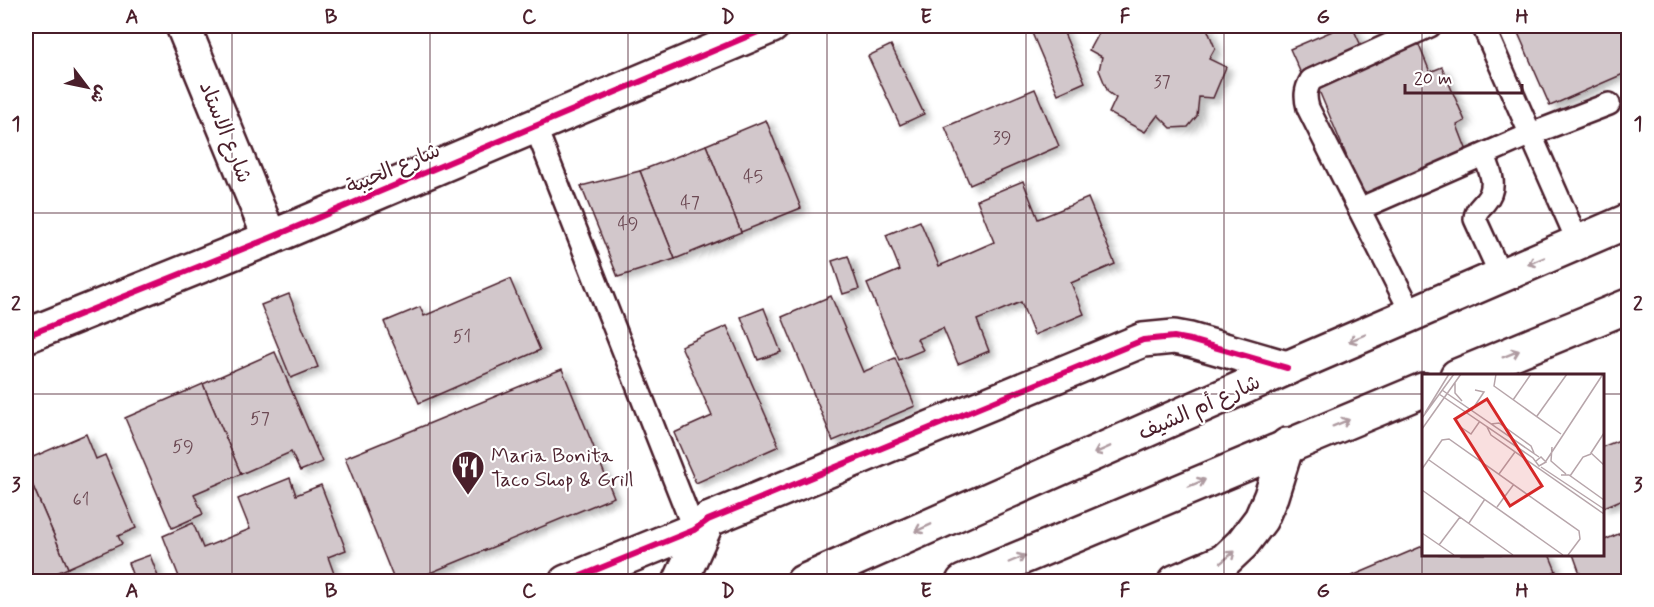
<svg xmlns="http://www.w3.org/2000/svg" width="1654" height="607" viewBox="0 0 1654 607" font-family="Mynerve,'Playpen Sans Arabic',sans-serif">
	<defs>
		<filter id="shadow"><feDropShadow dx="6" dy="4" stdDeviation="3" flood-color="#0004"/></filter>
	</defs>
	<rect width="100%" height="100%" fill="#fff"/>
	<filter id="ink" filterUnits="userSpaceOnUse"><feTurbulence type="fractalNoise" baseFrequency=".0167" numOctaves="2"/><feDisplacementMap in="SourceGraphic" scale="12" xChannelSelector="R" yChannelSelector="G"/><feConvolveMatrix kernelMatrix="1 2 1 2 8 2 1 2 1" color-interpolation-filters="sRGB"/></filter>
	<g filter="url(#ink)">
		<g fill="#d2c7cb" stroke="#4a1f2b" stroke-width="1.5" filter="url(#shadow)">
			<polygon points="1029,26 1061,26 1085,82 1058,94"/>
			<polygon points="1102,26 1120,26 1130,30 1128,26 1206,26 1215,48 1209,59 1226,67 1213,98 1199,97 1197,116 1188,127 1171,128 1158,115 1145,132 1109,113 1116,98 1108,92 1099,70 1102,57 1089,50"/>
			<polygon points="1344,26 1352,26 1364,52 1303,78 1290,49"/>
			<polygon points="1515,26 1628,26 1628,72 1550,106"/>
			<polygon points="1418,43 1430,72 1442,67 1465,121 1457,125 1467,151 1363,195 1317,86"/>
			<polygon points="891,45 924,114 900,125 868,56"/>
			<polygon points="1035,89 1059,146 970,185 945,127"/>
			<polygon points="766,120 801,208 741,232 706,145"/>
			<polygon points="706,145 741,232 675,259 640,171"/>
			<polygon points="640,171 675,259 618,277 581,186"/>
			<polygon points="1023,181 1038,219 1088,198 1115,264 1071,283 1084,314 1034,335 1021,302 977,320 989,351 958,364 943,328 917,339 923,350 899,360 867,284 900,270 886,235 920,221 939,266 994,242 977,200"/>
			<polygon points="848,256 859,289 843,294 832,261"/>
			<polygon points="510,279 540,350 419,403 384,322 420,307 424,316"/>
			<polygon points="289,294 318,367 291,378 261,305"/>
			<polygon points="831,296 863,372 895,358 915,406 833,441 782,317"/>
			<polygon points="764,308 781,352 758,360 741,317"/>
			<polygon points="727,326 779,446 696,483 674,433 712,416 681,346"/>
			<polygon points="275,352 322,462 300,471 291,452 241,474 203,384"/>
			<polygon points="562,369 614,497 408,582 395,582 345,458"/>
			<polygon points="203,384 241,474 194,494 203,514 172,528 125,418"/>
			<polygon points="86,434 96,459 105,455 136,528 118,536 122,544 68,568 26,470 26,460"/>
			<polygon points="1622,439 1628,457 1628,497 1602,508 1602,447"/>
			<polygon points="26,470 68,568 36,582 26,582"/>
			<polygon points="290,478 296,495 321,485 346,550 328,557 337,582 181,582 163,536 193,523 203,548 250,529 238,499"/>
			<polygon points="1628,530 1628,582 1583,582 1573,554 1602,554 1602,541"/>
			<polygon points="1423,546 1423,554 1549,554 1556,571 1531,582 1338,582"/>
			<polygon points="150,555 160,582 135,582 128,563"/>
		</g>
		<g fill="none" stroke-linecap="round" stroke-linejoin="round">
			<g stroke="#4a1f2b" stroke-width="26">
				<g id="service">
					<polyline points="1483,26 1578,242"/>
					<polyline points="535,126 694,530"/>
					<path d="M1484,156C1491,172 1498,187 1485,202C1480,208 1475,211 1475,219L1501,276"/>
					<polyline points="1359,209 1531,134 1609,104"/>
					<path d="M1412,314L1308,108C1305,97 1305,90 1311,80L1430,26"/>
				</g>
			</g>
			<g stroke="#4a1f2b" stroke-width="38">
				<g id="minor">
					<polyline points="183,26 270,238"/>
					<polyline points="26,336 270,238 772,26"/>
					<polyline points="566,582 694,530 708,520 1143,340 1174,337 1190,340 1287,368"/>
					<polyline points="1175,582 1224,561 1242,544 1261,519 1271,496 1287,445"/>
				</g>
			</g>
			<g stroke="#4a1f2b" stroke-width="38">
				<g id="secondary">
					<polyline points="1457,376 1628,306"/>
					<polyline points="680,582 708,520"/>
					<polyline points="803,582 1287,368 1628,221"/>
					<polyline points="963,582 1423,390"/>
				</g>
			</g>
			<use href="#service" stroke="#fff" stroke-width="21"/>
			<use href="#minor" stroke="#fff" stroke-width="33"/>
			<use href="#secondary" stroke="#fff" stroke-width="33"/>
			<g stroke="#fff" stroke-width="10">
				<g id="cycleway">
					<polyline points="26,336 270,238 772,26"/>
					<polyline points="566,582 694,530 708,520 1143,340 1174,337 1190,340 1287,368"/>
				</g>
			</g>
			<use href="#cycleway" stroke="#d6006c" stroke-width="6"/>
		</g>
		<defs><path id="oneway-shaft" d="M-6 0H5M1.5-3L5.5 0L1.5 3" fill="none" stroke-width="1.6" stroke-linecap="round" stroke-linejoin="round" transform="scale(1.5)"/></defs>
		<g stroke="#ae9aa0">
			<use href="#oneway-shaft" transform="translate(1536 261) rotate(157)"/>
			<use href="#oneway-shaft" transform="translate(1357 338) rotate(157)"/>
			<use href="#oneway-shaft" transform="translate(1511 354) rotate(-22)"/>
			<use href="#oneway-shaft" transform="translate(1341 423) rotate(-22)"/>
			<use href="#oneway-shaft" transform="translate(1102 450) rotate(156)"/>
			<use href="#oneway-shaft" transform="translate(1197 483) rotate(-23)"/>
			<use href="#oneway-shaft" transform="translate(923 528) rotate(156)"/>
			<use href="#oneway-shaft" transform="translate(1228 557) rotate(-39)"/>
			<use href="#oneway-shaft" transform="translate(1017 559) rotate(-23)"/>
		</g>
	</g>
	<path fill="none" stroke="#4a1f2b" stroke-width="1.5" stroke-opacity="0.55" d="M232,26V582M430,26V582M628,26V582M827,26V582M1026,26V582M1224,26V582M1422,26V582M26,213H1628M26,394H1423M1602,394H1628"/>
	<defs>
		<g id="restaurant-pin" transform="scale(1.725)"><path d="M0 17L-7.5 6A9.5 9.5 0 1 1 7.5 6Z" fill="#4a1f2b" stroke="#fff"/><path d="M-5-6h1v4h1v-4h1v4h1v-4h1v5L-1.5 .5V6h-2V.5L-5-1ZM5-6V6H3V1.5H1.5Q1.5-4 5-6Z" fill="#fff"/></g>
	</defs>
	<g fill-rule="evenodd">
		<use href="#restaurant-pin" x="468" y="467"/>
	</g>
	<g text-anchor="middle" stroke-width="4.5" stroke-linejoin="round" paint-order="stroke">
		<g font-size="18" fill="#6c4953">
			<text x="1162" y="87">37</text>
			<text x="1002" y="143">39</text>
			<text x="753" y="182">45</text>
			<text x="690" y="208">47</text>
			<text x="628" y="229">49</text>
			<text x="462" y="342">51</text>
			<text x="260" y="424">57</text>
			<text x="183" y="452">59</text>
			<text x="81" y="505">61</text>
		</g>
		<g font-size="21" fill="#4a1f2b" stroke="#fff">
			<text transform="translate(226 132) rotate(68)" y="7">شارع الاستاد</text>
			<text transform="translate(393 168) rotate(-23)" y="7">شارع الحيبة</text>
			<text transform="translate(1199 407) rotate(-24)" y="7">شارع أم الشيف</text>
		</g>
		<g font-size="21" fill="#4a1f2b" stroke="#fff" text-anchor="start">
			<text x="491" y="462">Maria Bonita<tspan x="491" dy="24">Taco Shop &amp; Grill</tspan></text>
		</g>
	</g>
	<g transform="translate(1422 374)">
		<rect width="182" height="182" fill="#fff"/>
		<path fill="none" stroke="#b7a5aa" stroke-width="1.5" d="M74,0L72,12L139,60M33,9V19L40,27M20,16L117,83M17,20L111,84L117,92L124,88L119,83L114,87M91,26L109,0M50,36L62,18L53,16M3,39L27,0M115,42L145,0M0,44L32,0M69,50L77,49L109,72L112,79M37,52L49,60L58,47M65,53L69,61L182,140M0,55L39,0M182,59L169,79L182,91M130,73L129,87L144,100M7,86L141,181M124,87L181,0M119,93L182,135M0,95L20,66L27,65L157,157L158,165L146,181M77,100L93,78M139,101H147L182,126M148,102L161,83L169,80M0,116L91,181M75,133L92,110M47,149L63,125M0,159L32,181M17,171L38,143"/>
		<path fill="#d62828" fill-opacity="0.15" stroke="#d62828" stroke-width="3" d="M65,25L120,112L88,132L33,45Z"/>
		<rect width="182" height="182" fill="none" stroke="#4a1f2b" stroke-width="3"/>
	</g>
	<rect width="1654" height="607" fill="none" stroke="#fff" stroke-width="66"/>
	<g transform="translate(87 87) rotate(122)" stroke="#ffffff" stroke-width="4.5" paint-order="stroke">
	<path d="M0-4.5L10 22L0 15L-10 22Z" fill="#4a1f2b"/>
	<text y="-9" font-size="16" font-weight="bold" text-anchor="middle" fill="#4a1f2b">ش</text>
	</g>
	<path d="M1405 84v9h117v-9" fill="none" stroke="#4a1f2b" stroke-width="3"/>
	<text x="1414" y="84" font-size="18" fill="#4a1f2b" stroke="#ffffff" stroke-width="4.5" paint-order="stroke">20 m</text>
	<rect x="33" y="33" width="1588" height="541" fill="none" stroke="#4a1f2b" stroke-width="2"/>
	<g font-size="20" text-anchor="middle" font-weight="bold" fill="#4a1f2b">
		<text x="132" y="23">A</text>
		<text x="331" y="23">B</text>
		<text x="529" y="23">C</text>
		<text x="728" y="23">D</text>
		<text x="926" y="23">E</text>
		<text x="1125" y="23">F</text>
		<text x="1323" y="23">G</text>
		<text x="1522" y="23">H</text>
		<text x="16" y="130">1</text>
		<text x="1638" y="130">1</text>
		<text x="16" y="310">2</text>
		<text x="1638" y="310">2</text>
		<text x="16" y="491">3</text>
		<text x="1638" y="491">3</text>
		<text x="132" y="597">A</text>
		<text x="331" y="597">B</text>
		<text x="529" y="597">C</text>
		<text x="728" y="597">D</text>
		<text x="926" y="597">E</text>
		<text x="1125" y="597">F</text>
		<text x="1323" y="597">G</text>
		<text x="1522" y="597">H</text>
	</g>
</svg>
